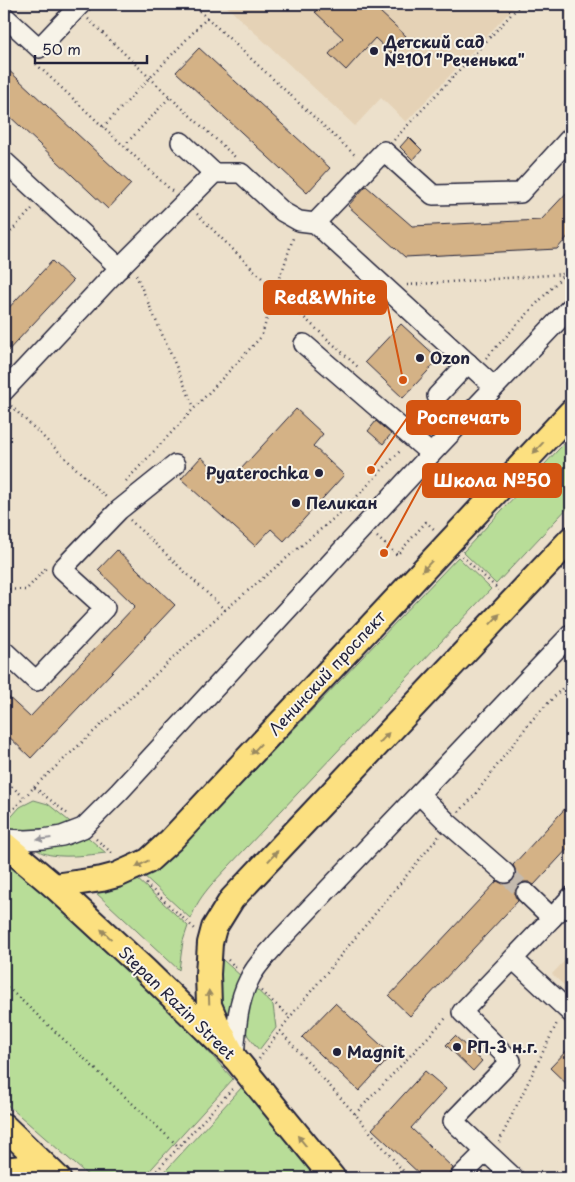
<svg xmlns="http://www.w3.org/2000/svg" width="575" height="1182" viewBox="0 0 575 1182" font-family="'Playpen Sans',sans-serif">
	<rect width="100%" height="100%" fill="#ece0cb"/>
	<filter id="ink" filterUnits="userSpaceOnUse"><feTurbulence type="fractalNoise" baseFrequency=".02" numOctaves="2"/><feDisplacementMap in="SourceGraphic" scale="10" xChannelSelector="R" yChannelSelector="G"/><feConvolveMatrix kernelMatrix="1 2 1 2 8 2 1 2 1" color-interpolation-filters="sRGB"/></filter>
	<g filter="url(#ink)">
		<g fill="#e5d2b6">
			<polygon points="224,4 517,4 406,122 381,98 355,126"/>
			<polygon points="571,954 571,992 552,974"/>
		</g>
		<g fill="#b8dd98" stroke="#6d806a">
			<polygon points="571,436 571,504 496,584 463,552"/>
			<path d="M458,557L491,589L211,885C202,896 195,905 191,919L142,874L154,869L177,852Z"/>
			<polygon points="34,800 48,804 74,825 58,832 16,833 5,824 20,807"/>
			<path d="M83,833L106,853C89,855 60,859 43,853C38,851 34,848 30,844Z"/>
			<polygon points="4,858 78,922 186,1027 233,1079 143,1178 91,1178 4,1102"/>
			<polygon points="135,877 188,926 183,941 179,970 95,892"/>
			<polygon points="215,953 241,976 234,1023 222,1013"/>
			<polygon points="253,986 273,1005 276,1028 259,1050 248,1036 245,1029"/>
			<polygon points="242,1087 319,1178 159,1178"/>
		</g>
		<g fill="#d4b286" stroke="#22223b">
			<polygon points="323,4 346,4 353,10 359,4 388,4 380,12 406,36 391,53 375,38 346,70 329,54 343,38 315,12"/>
			<polygon points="199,48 330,168 307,193 176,72"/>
			<polygon points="4,66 131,184 108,209 4,111"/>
			<polygon points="409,137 422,150 413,160 400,147"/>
			<polygon points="366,186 412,226 541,220 571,188 571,233 557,249 405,257 348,206"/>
			<polygon points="52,261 73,281 4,355 4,313"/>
			<polygon points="401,324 439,359 403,398 365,362"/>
			<polygon points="296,409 323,434 313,446 344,475 284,541 271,529 255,546 181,479 201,457 229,482"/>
			<polygon points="376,421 391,434 383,444 368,431"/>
			<polygon points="117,550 175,605 31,758 4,732 4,693 30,717 135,606 98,570"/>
			<polygon points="571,802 571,845 534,885 529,882 523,882 518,886 515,891 515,896 518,901 410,1016 389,996 497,881 503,884 508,884 513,881 516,875 515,869 513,865"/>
			<polygon points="335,1003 392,1055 359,1091 302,1037"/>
			<polygon points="455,1036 482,1061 473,1071 446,1045"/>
			<polygon points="571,1046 571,1088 550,1068"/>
			<polygon points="425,1071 446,1089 411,1128 453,1168 450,1173 450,1178 424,1178 372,1129"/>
		</g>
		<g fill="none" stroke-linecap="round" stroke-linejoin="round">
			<polyline stroke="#c4baae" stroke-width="19" stroke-dasharray="19 9" stroke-linecap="butt" points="505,873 526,893"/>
			<g stroke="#22223b" stroke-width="22">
				<g id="minor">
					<polyline points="4,16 39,48 81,4"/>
					<polyline points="181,142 214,173"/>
					<polyline points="4,161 120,268"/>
					<polyline points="315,223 384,151 433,195 520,193 571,137"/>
					<polyline points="304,344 431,454"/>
					<polyline points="4,391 125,262 214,173 241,173 283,212 299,221 315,223 494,387"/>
					<polyline points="437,396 468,363"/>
					<polyline points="4,651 36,681 105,608 62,569 119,510 175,465"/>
					<polyline points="419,794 449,824 505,873"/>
					<polyline points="4,839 26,840 43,839 62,836 83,828 119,792 431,454 571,307"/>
					<polyline points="526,893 552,918 571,897"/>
					<polyline points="513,959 571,1013"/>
					<path d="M234,1057C236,1032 237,1003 249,980C255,966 268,954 278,942L571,634"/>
					<polyline points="461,1176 485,1152"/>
					<polyline points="514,1178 453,1121 511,1061 462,1012 552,918"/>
				</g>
			</g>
			<g stroke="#22223b" stroke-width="28">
				<g id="major">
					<polyline points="4,844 54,886 145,970 234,1057 333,1178"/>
					<polyline points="54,886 102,879 117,875 148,861 171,840 571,412"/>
					<polyline points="234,1057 218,1026 209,1005 208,974 210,943 214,928 232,899 571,539"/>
					<polyline points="4,1126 58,1178"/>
					<polyline points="4,1170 22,1168 51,1172"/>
				</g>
			</g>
			<g stroke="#22223b" stroke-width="2.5" stroke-dasharray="1 4" stroke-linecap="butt">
				<polyline points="192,4 356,156"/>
				<polyline points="88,19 170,97 235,157"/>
				<polyline points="36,64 173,192"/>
				<polyline points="103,127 207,18"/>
				<polyline points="394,140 521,4"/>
				<polyline points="124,146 170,97"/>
				<polyline points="197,214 275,291 358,367"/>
				<polyline points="4,239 32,209"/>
				<polyline points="136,275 194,407"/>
				<polyline points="407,285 564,274"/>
				<polyline points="486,358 571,267"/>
				<polyline points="11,406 108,499"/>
				<polyline points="423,425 435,413"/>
				<polyline points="126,481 261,337 294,235"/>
				<polyline points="346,508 353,515"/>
				<polyline points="130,520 225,610"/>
				<polyline points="377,537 397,555 426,522 435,530"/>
				<polyline points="462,556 499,590"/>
				<polyline points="4,589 26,590 46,568"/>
				<polyline points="4,780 24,797"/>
				<polyline points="34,787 225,610 346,508 401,450"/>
				<polyline points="459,812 473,797 531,721 571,679"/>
				<polyline points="4,819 34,787 69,815"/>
				<polyline points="96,839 114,855"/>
				<polyline points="146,884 195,929"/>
				<polyline points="228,960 237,968"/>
				<polyline points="4,984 179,1147"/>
				<polyline points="261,991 290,1017"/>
				<polyline points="280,1031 355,1114 409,1178"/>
				<polyline points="259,1059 290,1017 439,836"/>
				<polyline points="355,1114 447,1017"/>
				<polyline points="499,1142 557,1023"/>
				<polyline points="150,1178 234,1087"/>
			</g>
			<use href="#minor" stroke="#f7f3e8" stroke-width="19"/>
			<use href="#major" stroke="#fce080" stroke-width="24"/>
		</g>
		<defs><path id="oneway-solid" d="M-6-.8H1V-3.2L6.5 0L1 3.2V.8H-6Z" transform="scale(1.25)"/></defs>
		<g fill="#9a8a61">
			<use href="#oneway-solid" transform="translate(538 448) rotate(133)"/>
			<use href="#oneway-solid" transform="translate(427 566) rotate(133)"/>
			<use href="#oneway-solid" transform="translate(495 619) rotate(-47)"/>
			<use href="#oneway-solid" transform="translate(384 738) rotate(-47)"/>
			<use href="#oneway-solid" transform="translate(256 749) rotate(133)"/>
			<use href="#oneway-solid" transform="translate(273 856) rotate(-47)"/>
			<use href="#oneway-solid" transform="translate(142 864) rotate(152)"/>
			<use href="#oneway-solid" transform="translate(106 934) rotate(-137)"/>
			<use href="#oneway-solid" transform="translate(209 997) rotate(-92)"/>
			<use href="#oneway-solid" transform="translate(302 1141) rotate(-129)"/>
		</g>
		<use fill="#97959a" href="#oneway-solid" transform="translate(44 839) rotate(173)"/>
	</g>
	<g fill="#22223b" stroke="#f7f3e8" stroke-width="2">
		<circle cx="374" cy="51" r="5"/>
		<circle cx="420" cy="358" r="5"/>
		<circle cx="319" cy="473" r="5"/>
		<circle cx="296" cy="503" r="5"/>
		<circle cx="457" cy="1047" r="5"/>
		<circle cx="337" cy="1052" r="5"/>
	</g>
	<g text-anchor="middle" stroke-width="4" stroke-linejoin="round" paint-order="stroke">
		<g font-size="16" font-weight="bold" fill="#22223b" stroke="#f7f3e8" text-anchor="start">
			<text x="384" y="48">Детский сад<tspan x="384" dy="18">№101 "Реченька"</tspan></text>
			<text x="430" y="364">Ozon</text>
			<text x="309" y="479" text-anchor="end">Pyaterochka</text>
			<text x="306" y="509">Пеликан</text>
			<text x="467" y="1053">РП-3 н.г.</text>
			<text x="347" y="1058">Magnit</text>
		</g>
		<g font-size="16" fill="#22223b" stroke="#f7f3e8">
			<text transform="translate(327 673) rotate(-47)" y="6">Ленинский проспект</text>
			<text transform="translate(177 1003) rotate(44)" y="6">Stepan Razin Street</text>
		</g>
	</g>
	<path fill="none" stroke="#d45411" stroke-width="2" d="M403 380L386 298M371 470L407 418M384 553L423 481"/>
	<g fill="#d45411" stroke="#f7f3e8" stroke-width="2">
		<circle cx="403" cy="380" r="5"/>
		<circle cx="371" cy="470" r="5"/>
		<circle cx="384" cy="553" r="5"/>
	</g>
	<g fill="#d45411" stroke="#d45411" stroke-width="2">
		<rect x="264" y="281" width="122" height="33" rx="5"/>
		<rect x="407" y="401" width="113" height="33" rx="5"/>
		<rect x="423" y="464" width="138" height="33" rx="5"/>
	</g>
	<g font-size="18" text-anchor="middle" font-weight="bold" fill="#fff">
		<text x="325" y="304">Red&amp;White</text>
		<text x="463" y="424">Роспечать</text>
		<text x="492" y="487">Школа №50</text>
	</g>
	<rect width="575" height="1182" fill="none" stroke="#f7f3e8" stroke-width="20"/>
	<rect x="10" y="10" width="555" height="1162" fill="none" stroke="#22223b" stroke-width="2" filter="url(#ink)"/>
	<path d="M35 55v8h112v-8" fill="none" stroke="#22223b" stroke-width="2.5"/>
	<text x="42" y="55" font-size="15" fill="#22223b" stroke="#f7f3e8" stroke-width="4" paint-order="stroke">50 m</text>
</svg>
